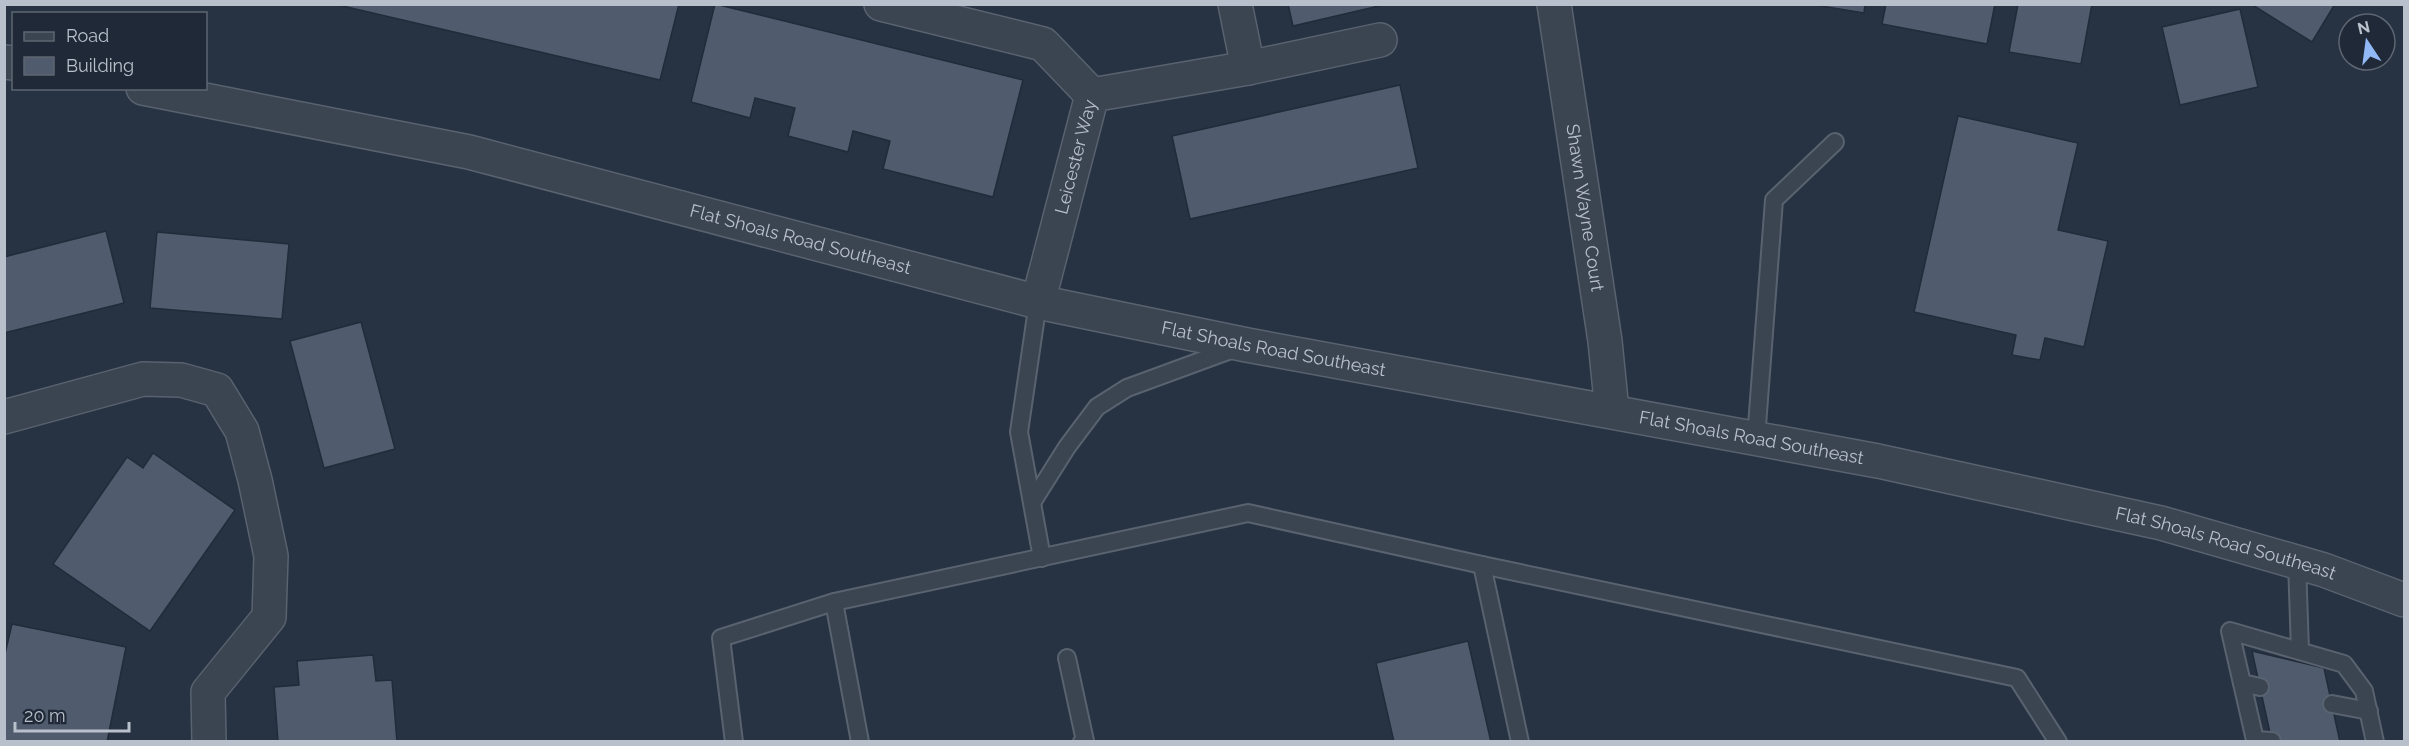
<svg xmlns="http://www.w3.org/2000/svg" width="2409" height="746" viewBox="0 0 2409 746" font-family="Raleway,sans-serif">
	<rect width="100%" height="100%" fill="#273242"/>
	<g fill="#505b6d" stroke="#222b39" stroke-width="1.5">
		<polygon points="334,4 679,4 660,80"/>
		<polygon points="715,4 1023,80 993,197 883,169 890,141 853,131 848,152 788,136 795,108 755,98 750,118 691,102"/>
		<polygon points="1288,4 1383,4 1383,5 1293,26"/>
		<polygon points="1809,4 1865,4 1864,13"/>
		<polygon points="1886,4 1995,4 1987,44 1882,24"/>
		<polygon points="2018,4 2092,4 2081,64 2009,52"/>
		<polygon points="2251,4 2335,4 2312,42"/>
		<polygon points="2240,9 2258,87 2180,105 2162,27"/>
		<polygon points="1400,85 1418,168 1190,219 1172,136"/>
		<polygon points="1958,116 2078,143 2058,230 2108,241 2084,347 2045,338 2040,360 2012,355 2016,335 1914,312"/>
		<polygon points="106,231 124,303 4,333 4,257"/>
		<polygon points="157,232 289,244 282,319 150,308"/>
		<polygon points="361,322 395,449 324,468 290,341"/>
		<polygon points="153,453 235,510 150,631 53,564 127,457 143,468"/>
		<polygon points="12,624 126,647 107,742 4,742 4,658"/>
		<polygon points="1468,641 1491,742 1394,742 1376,663"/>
		<polygon points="2252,651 2324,668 2340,742 2272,742"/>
		<polygon points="373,655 376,681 392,680 397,742 278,742 274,687 299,685 297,661"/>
	</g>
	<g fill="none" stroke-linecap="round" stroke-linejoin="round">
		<g stroke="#59626f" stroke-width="20">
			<g id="service">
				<polyline points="1038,302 1019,432 1042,558"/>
				<polyline points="1756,439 1774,200 1835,142"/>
				<polyline points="1033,501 1067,447 1097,407 1127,388 1236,348"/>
				<polyline points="2297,562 2300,651"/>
				<polyline points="1482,565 1520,742"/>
				<polyline points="834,602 860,742"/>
				<polyline points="1067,658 1085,741 1082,742"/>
				<polyline points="2242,683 2260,687"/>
				<polyline points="2332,704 2369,711"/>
				<polyline points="2272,741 2255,740 2230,631 2344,664 2364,691 2375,742"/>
				<polyline points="734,742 721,638 834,602 1248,513 1482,565 2017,678 2058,742"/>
			</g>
		</g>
		<g stroke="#59626f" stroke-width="36">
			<g id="minor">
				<polyline points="881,4 1043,44 1092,95"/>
				<polyline points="1235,4 1248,68"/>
				<path id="s1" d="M1554,4L1605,341L1612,411"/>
				<path id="s2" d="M1038,302L1092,95L1248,68L1380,40"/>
				<polyline points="4,417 143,379 181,380 217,390 242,431 255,480 271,556 269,617 208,692 209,742"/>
			</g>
		</g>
		<g stroke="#59626f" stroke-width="36">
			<g id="tertiary">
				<polyline points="4,62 14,63"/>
				<path id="s3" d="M143,88L469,152L1038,302L1247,345L1878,461L2161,523L2324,570L2404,600"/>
			</g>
		</g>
		<use href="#service" stroke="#3b4451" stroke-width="16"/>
		<use href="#minor" stroke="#3b4451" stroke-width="33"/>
		<use href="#tertiary" stroke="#3b4451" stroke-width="33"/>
	</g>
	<g text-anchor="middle" stroke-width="4.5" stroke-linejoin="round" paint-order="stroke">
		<g font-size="18" fill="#b8c0cb" stroke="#202937">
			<text dy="6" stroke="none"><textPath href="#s2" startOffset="150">Leicester Way</textPath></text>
			<text dy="6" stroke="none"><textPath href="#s1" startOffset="206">Shawn Wayne Court</textPath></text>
			<text dy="6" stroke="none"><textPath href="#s3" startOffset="675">Flat Shoals Road Southeast</textPath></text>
			<text dy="6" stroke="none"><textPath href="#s3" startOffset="1161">Flat Shoals Road Southeast</textPath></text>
			<text dy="6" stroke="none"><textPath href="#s3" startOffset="1647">Flat Shoals Road Southeast</textPath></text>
			<text dy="6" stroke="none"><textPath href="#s3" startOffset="2133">Flat Shoals Road Southeast</textPath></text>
		</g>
	</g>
	<rect width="2409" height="746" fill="none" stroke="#b8c0cb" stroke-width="12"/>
	<rect x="12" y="12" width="195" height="78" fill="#202937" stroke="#5d6572" stroke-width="1.5"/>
	<rect x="24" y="32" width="30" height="9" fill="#3b4451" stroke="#5d6572" stroke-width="1.5"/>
	<text x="66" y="42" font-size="18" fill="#b8c0cb">Road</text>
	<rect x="24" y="57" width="30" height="18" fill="#505b6d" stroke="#5d6572" stroke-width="1.5"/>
	<text x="66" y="72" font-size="18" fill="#b8c0cb">Building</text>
	<g transform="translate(2367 42) rotate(347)"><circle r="28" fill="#202937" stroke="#5d6572" stroke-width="1.5"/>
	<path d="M0-4.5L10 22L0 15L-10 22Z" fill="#91b9f7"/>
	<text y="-9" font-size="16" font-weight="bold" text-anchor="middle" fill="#b8c0cb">N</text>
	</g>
	<path d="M15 722v9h114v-9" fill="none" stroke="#b8c0cb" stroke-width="3"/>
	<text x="24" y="722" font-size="18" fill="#b8c0cb" stroke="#202937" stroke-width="4.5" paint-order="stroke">20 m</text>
</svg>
